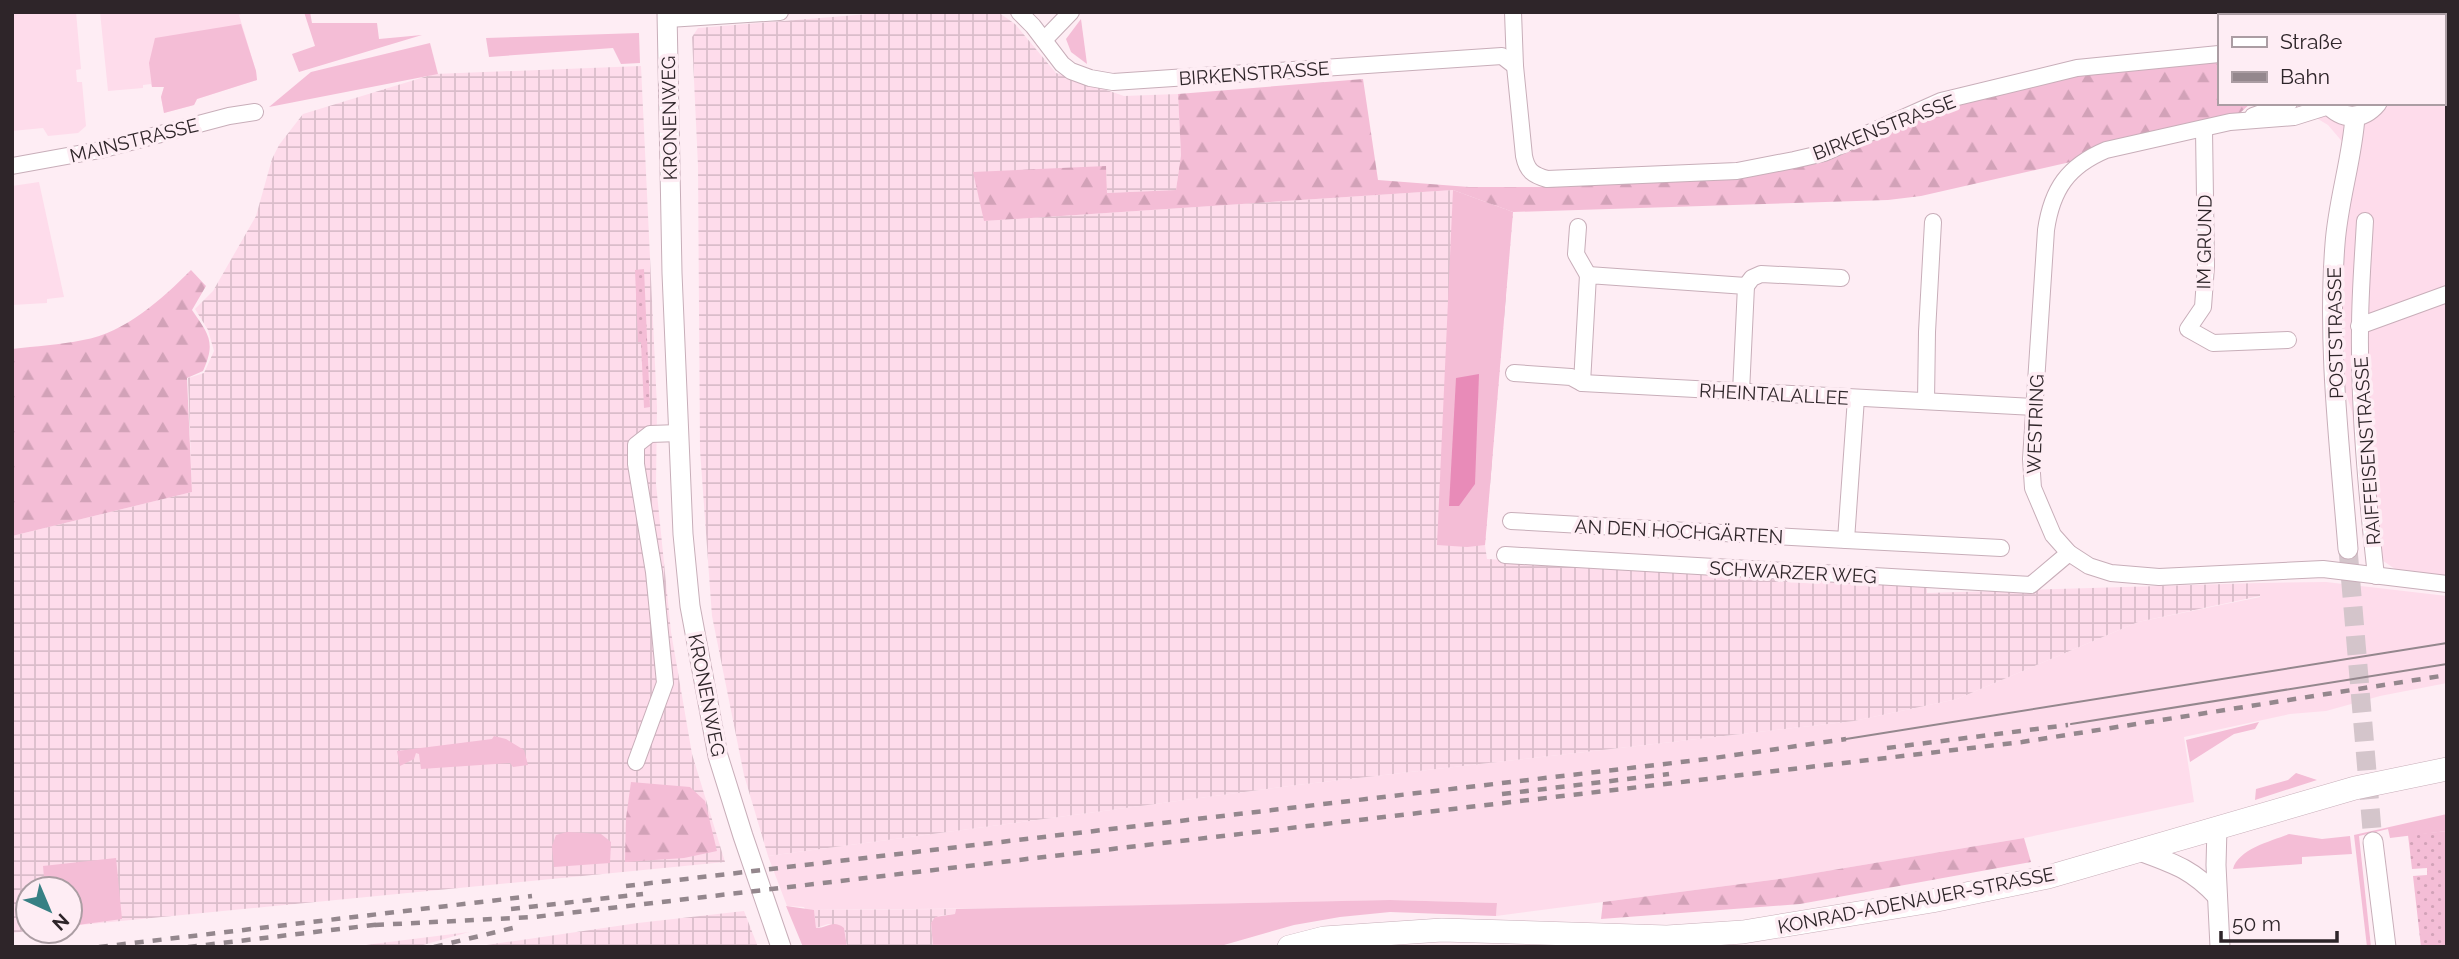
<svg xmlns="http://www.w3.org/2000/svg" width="2459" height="959" viewBox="0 0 2459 959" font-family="Raleway,sans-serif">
	<defs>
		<pattern id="industrial-grid" width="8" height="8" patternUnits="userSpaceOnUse" patternTransform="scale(1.75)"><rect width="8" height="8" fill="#fedceb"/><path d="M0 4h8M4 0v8" fill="none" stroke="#dabdca"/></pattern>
		<pattern id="forest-firs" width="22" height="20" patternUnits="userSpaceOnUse" patternTransform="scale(1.75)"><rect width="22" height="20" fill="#f4bdd6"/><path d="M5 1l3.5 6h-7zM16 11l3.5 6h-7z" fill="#d2a2b8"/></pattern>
		<pattern id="garden-dots" width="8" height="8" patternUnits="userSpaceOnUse" patternTransform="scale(1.75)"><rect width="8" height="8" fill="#f4bdd6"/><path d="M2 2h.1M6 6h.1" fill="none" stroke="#d2a2b8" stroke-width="1.8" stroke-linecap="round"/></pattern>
	</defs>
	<rect width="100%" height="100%" fill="#feedf4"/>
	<g fill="#fedceb">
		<polygon points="12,12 76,12 81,69 76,70 77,82 82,82 86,126 78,133 48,136 43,128 12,131"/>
		<polygon points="100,12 245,12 239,15 256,71 257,80 197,99 194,105 164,113 161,97 164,87 152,87 151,84 143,85 143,88 108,91"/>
		<polygon points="2249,12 2447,12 2447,580 2404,575 2364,548 2352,412 2331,347 2351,152 2328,125 2303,110 2299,103 2443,103 2443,16 2249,16"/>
		<polygon points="39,182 64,297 47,299 47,303 12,305 12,186"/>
		<polygon points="2326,582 2447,596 2447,683 2380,696 2326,711 2290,714 2184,737 2194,802 2024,838 1779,879 1496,916 1497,903 1390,900 1029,908 806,910 804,907 787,906 768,856 1297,785 1854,721 1957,699 2138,622 2260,597 2260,583"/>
	</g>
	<g fill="url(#industrial-grid)">
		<polygon points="893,12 998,12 1015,24 1056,73 1124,96 1178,94 1181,155 1176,190 1107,193 1106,166 984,221 1453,190 1513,212 1485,545 1487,559 1868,578 1927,583 1927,593 2260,583 2260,596 2138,622 1957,699 1854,721 1297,785 768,856 744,775 712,616 700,450 698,166 692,37 698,28"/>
		<polygon points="641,66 657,407 656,484 671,632 692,754 725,862 70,926 70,889 28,889 28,931 12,933 12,536 192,492 188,378 204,373 214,351 208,330 195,309 213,291 256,216 272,159 279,145 303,114 434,74"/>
		<polygon points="956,909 955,914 938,916 931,923 933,947 847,947 844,928 828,924 816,928 814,910"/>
		<polygon points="744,911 758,947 473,947 638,923"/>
		<polygon points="469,932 416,947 352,947 373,944"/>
	</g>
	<g fill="#f4bdd6">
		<polygon points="304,12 310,12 312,23 377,23 379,39 422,35 299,72 292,54 315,46"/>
		<polygon points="1081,19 1087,64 1071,52 1066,39"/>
		<polygon points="241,24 256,71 257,80 197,99 194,105 164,113 161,97 164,87 152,87 149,63 155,38"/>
		<polygon points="639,33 640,63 621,64 613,48 489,57 486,38"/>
		<polygon points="430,43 438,74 269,107 311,72"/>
		<polygon points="1453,190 1513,212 1485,545 1467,547 1437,545"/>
		<polygon points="2259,722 2255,729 2234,734 2190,762 2186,740"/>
		<polygon points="494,736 506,739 524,750 528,765 513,767 510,763 421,769 419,754 416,753 414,759 400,766 397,751 492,739"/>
		<polygon points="2296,773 2317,780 2255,800 2256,789 2288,780"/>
		<polygon points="2447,814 2447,831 2390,838 2388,829 2359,836 2371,947 2367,947 2354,835"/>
		<polygon points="567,832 601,834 611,842 610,863 554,867 552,846 556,835"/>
		<path d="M2289,834L2322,839L2350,836L2352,854L2302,857V864L2233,869C2238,849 2271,841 2289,834Z"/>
		<polygon points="116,858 122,919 70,926 70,889 45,889 43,866"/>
		<polygon points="1390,900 1497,903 1496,916 1390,912 1340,917 1294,925 1217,947 933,947 931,923 935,917 955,914 956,909"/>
		<path d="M786,906L814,910L816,928C828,928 833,919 844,928L847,947H803Z"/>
	</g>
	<g fill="url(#forest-firs)">
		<polygon points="2219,54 2219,103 2251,103 2230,122 2088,158 1921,196 1888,200 1513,212 1453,190 984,221 973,172 1106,166 1107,193 1176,190 1181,155 1178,94 1363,79 1378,180 1469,187 1557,187 1737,171 1794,161 1934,104 2077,68"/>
		<path d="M191,270L206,286L192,310C209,335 216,342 203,371L187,378L192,492L12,536V349C36,346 60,345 83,340C125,333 162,299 191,270Z"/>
		<polygon points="631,782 690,787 705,801 717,851 684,858 625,862 626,818"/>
		<polygon points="2024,838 2031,862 1800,904 1601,919 1603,902 1779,879"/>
	</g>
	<g fill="url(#garden-dots)">
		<polygon points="644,269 650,407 644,408 641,342 638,342 635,270"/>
		<polygon points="2447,831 2447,947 2421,947 2413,876 2427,875 2427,868 2412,869 2408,835"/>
	</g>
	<polygon fill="#e88bb8" points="1479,374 1475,484 1459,506 1449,506 1456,378"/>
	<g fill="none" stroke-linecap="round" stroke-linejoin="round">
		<polyline stroke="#d4c5cb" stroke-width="19" stroke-dasharray="19 10" stroke-linecap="butt" points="2348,549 2373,842"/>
		<g stroke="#c8aeb9" stroke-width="18">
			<g id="minor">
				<polyline points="1019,12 1033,26 1062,64 1071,71 1090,78 1113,82 1502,56 1515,66"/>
				<path d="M1513,12L1515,66L1524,156C1527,171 1533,175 1547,179L1737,171L1794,160L1824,153L1941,101L2077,68L2219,54"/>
				<polyline points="668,19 780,12"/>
				<polyline points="1044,40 1071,12"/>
				<polyline points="2443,70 2447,69"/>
				<path d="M2329,106L2294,117L2230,122L2106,150C2068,166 2052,189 2046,230L2031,459L2033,488L2053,535L2069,553L2089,566L2111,573L2159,577L2323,569L2447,584"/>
				<polyline points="2253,116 2289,103"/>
				<polyline points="2204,130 2206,266 2203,307 2188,329 2213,343 2288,340"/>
				<polyline points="12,166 100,150 229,116 255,112"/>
				<path d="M2365,221C2363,257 2360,293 2360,329C2359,411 2367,494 2376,576"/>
				<polyline points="1578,227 1576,254 1588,275"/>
				<polyline points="1746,286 1752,278 1761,274 1841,278"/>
				<polyline points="2359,326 2447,294"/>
				<polyline points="1514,373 1571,377 1582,383 2035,407"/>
				<polyline points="1582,383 1588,275 1746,286 1741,392"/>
				<polyline points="1856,398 1846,540 2001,548"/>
				<polyline points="1926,401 1927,332 1933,222"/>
				<polyline points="1511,521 1846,540"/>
				<polyline points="1505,555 2031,585 2069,553"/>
				<polyline points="636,762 665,683 654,572 636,464 636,445 650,434 679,433"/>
			</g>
		</g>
		<g stroke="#c8aeb9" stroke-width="21">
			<g id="tertiary">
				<polyline points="667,12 672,273 683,534 690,606 718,756 743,836 781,947"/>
				<polyline points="2367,12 2367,16"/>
				<path d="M2327,103C2342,120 2362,121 2377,103"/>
				<path d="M2348,549C2340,448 2327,346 2335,244C2338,201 2352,160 2355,117"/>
				<polyline points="2217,828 2216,865 2220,947"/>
				<polyline points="2373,842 2386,947"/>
				<path d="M2137,850C2172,863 2191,868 2217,896"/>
			</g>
		</g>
		<g stroke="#c8aeb9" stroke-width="24">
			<polyline id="secondary" points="1289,947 1324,938 1442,930 1667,937 1743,932 1932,901 2048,877 2355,788 2447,769"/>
		</g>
		<use href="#minor" stroke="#fff" stroke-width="16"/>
		<use href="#tertiary" stroke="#fff" stroke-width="19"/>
		<use href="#secondary" stroke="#fff" stroke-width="23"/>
		<g stroke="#94878d" stroke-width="2">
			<polyline points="2071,724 2447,664"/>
			<polyline points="1846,739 2447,643"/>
		</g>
		<g stroke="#94878d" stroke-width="4.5" stroke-dasharray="9 9" stroke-linecap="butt">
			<polyline points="1887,748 2068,725"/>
			<polyline points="1502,794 1669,774"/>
			<polyline points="626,886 1707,759 1846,739"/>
			<polyline points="511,909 643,894"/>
			<polyline points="375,925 534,917 2022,742 2447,675"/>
			<polyline points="99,947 532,896"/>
			<polyline points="188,947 382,924"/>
			<polyline points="434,947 521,926"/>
		</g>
	</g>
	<g text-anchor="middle" stroke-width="7" stroke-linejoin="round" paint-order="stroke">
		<g font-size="19" fill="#2e2529" stroke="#feedf4">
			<text transform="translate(1254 73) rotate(-4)" y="7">BIRKENSTRASSE</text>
			<text transform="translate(669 118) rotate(-91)" y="7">KRONENWEG</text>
			<text transform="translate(1884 127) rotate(-21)" y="7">BIRKENSTRASSE</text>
			<text transform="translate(134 140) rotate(-14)" y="7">MAINSTRASSE</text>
			<text transform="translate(2204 242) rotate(-89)" y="7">IM GRUND</text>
			<text transform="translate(2335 333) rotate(-91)" y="7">POSTSTRASSE</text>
			<text transform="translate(1774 394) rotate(3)" y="7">RHEINTALALLEE</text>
			<text transform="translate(2035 424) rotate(-88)" y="7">WESTRING</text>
			<text transform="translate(2367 451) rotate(-94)" y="7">RAIFFEISENSTRASSE</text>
			<text transform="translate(1679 531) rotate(3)" y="7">AN DEN HOCHGÄRTEN</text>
			<text transform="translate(1793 572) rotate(3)" y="7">SCHWARZER WEG</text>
			<text transform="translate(707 695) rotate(79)" y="7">KRONENWEG</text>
			<text transform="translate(1916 900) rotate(-11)" y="7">KONRAD-ADENAUER-STRASSE</text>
		</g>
	</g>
	<rect width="2459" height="959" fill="none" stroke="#2e2529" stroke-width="28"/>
	<rect x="2218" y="14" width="228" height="91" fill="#feedf4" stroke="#ab9da3" stroke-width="2"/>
	<rect x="2232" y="37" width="35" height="10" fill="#ffffff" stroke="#ab9da3" stroke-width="2"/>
	<text x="2280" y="49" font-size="21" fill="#2e2529">Straße</text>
	<rect x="2232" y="72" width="35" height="10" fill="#94878d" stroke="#ab9da3" stroke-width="2"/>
	<text x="2280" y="84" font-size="21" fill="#2e2529">Bahn</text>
	<g transform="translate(49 910) rotate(136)"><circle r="33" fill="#feedf4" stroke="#ab9da3" stroke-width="2"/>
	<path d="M0-5L12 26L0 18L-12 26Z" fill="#378084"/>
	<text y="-10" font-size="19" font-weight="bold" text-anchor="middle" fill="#2e2529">N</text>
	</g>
	<path d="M2221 931v10h116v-10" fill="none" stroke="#2e2529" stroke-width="3.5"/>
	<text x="2232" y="931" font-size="21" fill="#2e2529" stroke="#feedf4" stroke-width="5" paint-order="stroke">50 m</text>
</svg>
